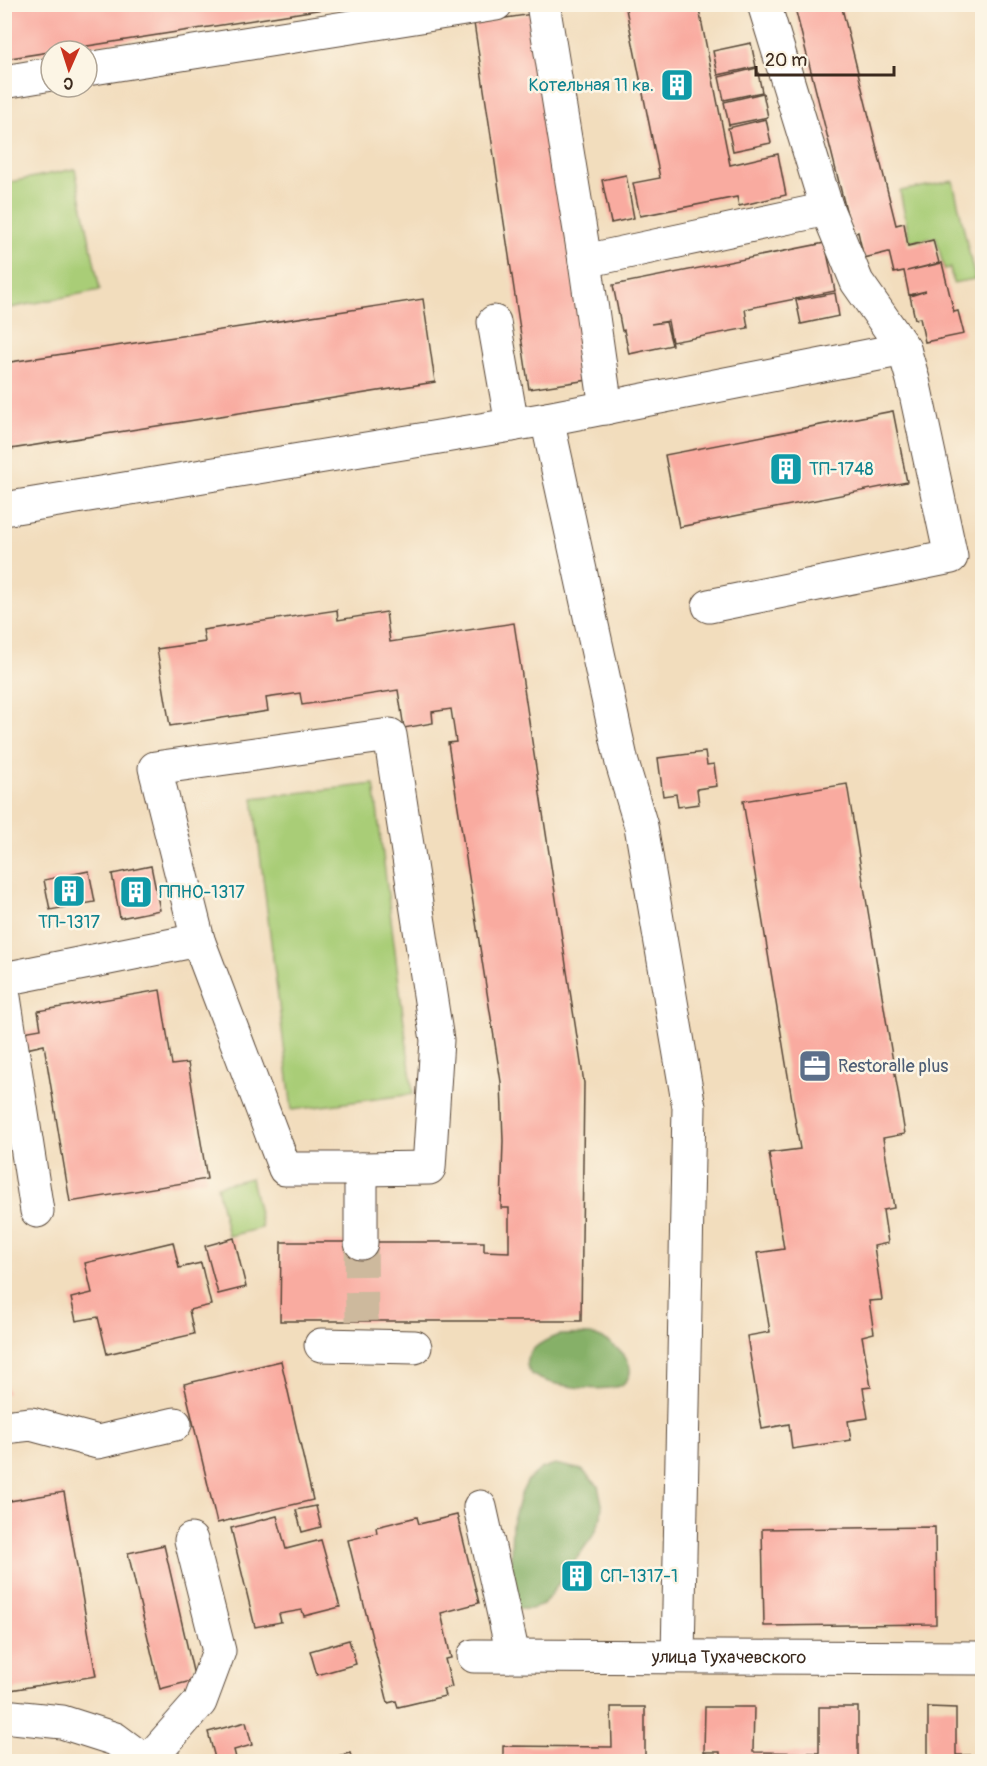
<svg xmlns="http://www.w3.org/2000/svg" width="987" height="1766" viewBox="0 0 987 1766" font-family="Pangolin,sans-serif">
	<rect width="100%" height="100%" fill="#fcf5e5"/>
	<filter id="ink" filterUnits="userSpaceOnUse"><feTurbulence type="fractalNoise" baseFrequency=".0167" numOctaves="2"/><feDisplacementMap in="SourceGraphic" scale="12" xChannelSelector="R" yChannelSelector="G"/><feConvolveMatrix kernelMatrix="1 2 1 2 8 2 1 2 1" color-interpolation-filters="sRGB"/></filter>
	<filter id="wash" filterUnits="userSpaceOnUse"><feTurbulence type="fractalNoise" baseFrequency=".008" numOctaves="4" result="noise"/><feDisplacementMap in="SourceGraphic" scale="24" xChannelSelector="R" yChannelSelector="G"/><feGaussianBlur stdDeviation="1.35" result="paint"/><feColorMatrix in="noise" values="0 0 0 0 0 0 0 0 0 0 0 0 0 0 0 0 0 1.4 0 .05"/><feComposite in="paint" operator="in"/></filter>
	<g filter="url(#wash)">
		<rect width="100%" height="100%" fill="#f2ddbd"/>
		<g fill="#a9cd77" stroke="#727c4a" stroke-width="1.5">
			<polygon points="75,169 100,290 5,309 5,183"/>
			<polygon points="953,181 975,279 953,283 950,268 944,269 936,237 910,242 900,191"/>
			<polygon points="374,784 413,1094 292,1110 253,798"/>
			<polygon points="251,1178 262,1228 228,1236 217,1186"/>
		</g>
		<g fill="#86b068" stroke="#606d43" stroke-width="1.5">
			<path d="M559,1335C570,1335 585,1333 596,1336C612,1341 643,1365 624,1383C612,1395 541,1386 531,1373C516,1354 544,1340 559,1335Z"/>
			<polygon points="555,1464 582,1470 598,1486 602,1504 601,1517 595,1533 543,1605 531,1609 520,1609 516,1605 510,1584 512,1524 520,1496 528,1480 541,1469"/>
		</g>
		<g id="blocks">
			<g fill="#f9aba0">
				<polygon points="4,4 342,4 342,6 4,59"/>
				<polygon points="625,4 698,4 730,165 778,154 786,195 739,206 737,197 640,216 633,183 660,178"/>
				<polygon points="794,4 841,4 896,225 904,223 908,246 933,240 939,263 907,271 942,263 954,312 958,311 964,334 925,342 920,318 915,319 910,296 926,291 909,295 904,271 894,273 889,252 864,258 858,232 852,234"/>
				<polygon points="532,14 588,380 529,389 474,23"/>
				<polygon points="751,43 756,67 718,75 713,51"/>
				<polygon points="757,68 762,92 724,100 719,77"/>
				<polygon points="763,93 768,117 729,125 724,102"/>
				<polygon points="766,119 771,143 733,151 728,128"/>
				<polygon points="626,175 634,218 611,223 602,180"/>
				<polygon points="825,243 835,291 745,309 748,328 672,342 668,321 651,324 666,322 672,345 629,354 624,330 622,331 613,285"/>
				<polygon points="835,293 839,316 801,324 796,300"/>
				<polygon points="423,299 435,382 4,450 4,363"/>
				<polygon points="893,411 907,482 679,527 665,455"/>
				<polygon points="337,610 338,620 386,612 390,642 514,623 584,1083 581,1321 280,1321 281,1242 484,1242 484,1251 509,1252 509,1208 501,1208 503,1141 501,1082 448,743 456,742 451,709 432,712 433,723 404,728 398,690 302,705 300,693 266,698 268,711 170,726 157,649 205,642 203,630"/>
				<polygon points="705,752 707,765 714,764 717,786 697,789 699,804 678,807 676,794 663,796 658,758"/>
				<polygon points="847,784 905,1134 883,1138 894,1208 883,1210 888,1243 874,1246 882,1300 869,1301 874,1333 862,1336 871,1387 863,1388 868,1418 848,1421 851,1440 792,1449 789,1424 762,1429 747,1336 770,1332 757,1253 784,1249 769,1153 800,1149 743,801"/>
				<polygon points="151,866 160,910 120,918 112,874"/>
				<polygon points="89,871 95,902 50,910 44,880"/>
				<polygon points="160,990 172,1065 188,1063 207,1179 70,1202 44,1045 26,1049 23,1032 41,1029 38,1011"/>
				<polygon points="234,1238 246,1287 218,1294 205,1246"/>
				<polygon points="173,1242 179,1268 201,1263 211,1305 189,1310 194,1334 107,1354 98,1317 76,1321 71,1298 92,1293 85,1263"/>
				<polygon points="281,1361 313,1500 217,1523 184,1384"/>
				<polygon points="4,1379 8,1393 4,1394"/>
				<polygon points="64,1492 96,1676 4,1691 4,1502"/>
				<polygon points="316,1506 321,1527 302,1532 296,1510"/>
				<polygon points="457,1515 479,1603 441,1613 451,1658 445,1659 452,1687 443,1689 445,1696 398,1707 396,1701 388,1703 348,1540 377,1533 376,1527 417,1517 419,1524"/>
				<polygon points="277,1516 286,1549 321,1540 340,1607 304,1616 302,1610 279,1614 281,1622 255,1627 231,1528"/>
				<polygon points="935,1527 936,1624 764,1626 762,1529"/>
				<polygon points="164,1545 195,1680 160,1689 128,1553"/>
				<rect x="569" y="1569" width="15" height="14"/>
				<polygon points="349,1640 356,1664 317,1675 310,1651"/>
				<polygon points="611,1707 645,1707 645,1762 503,1762 503,1746 612,1747"/>
				<polygon points="705,1707 754,1707 753,1752 819,1753 819,1707 858,1707 858,1762 720,1762 720,1752 704,1752"/>
				<polygon points="928,1707 956,1708 956,1755 982,1755 982,1762 928,1762"/>
				<polygon points="246,1722 252,1745 234,1750 237,1762 216,1762 208,1732"/>
				<polygon points="350,1753 352,1759 356,1758 357,1762 329,1762 329,1758"/>
			</g>
		</g>
	</g>
	<g filter="url(#ink)">
		<use href="#blocks" fill-opacity="0" stroke="#564536" stroke-width="1.5"/>
		<g fill="none" stroke-linecap="round" stroke-linejoin="round">
			<polyline stroke="#cdb99d" stroke-width="33" stroke-dasharray="33 16" stroke-linecap="butt" points="361,1243 362,1321"/>
			<g stroke="#564536" stroke-width="35">
				<g id="minor">
					<polyline points="543,4 585,261 606,408"/>
					<polyline points="87,69 496,4"/>
					<polyline points="4,82 51,74"/>
					<polyline points="585,261 827,209"/>
					<polyline points="494,322 512,425"/>
					<polyline points="547,419 622,763 641,826 689,1107 678,1656"/>
					<polyline points="4,509 547,419 904,349"/>
					<polyline points="709,606 951,557 913,380 904,349 857,282 827,209 764,4"/>
					<polyline points="198,940 155,768 390,735 437,1040 429,1168 361,1169"/>
					<polyline points="4,979 198,940 285,1169 361,1169 361,1243"/>
					<polyline points="4,997 37,1211"/>
					<polyline points="321,1345 415,1347"/>
					<polyline points="4,1427 31,1424 98,1442 175,1424"/>
					<polyline points="480,1507 513,1655"/>
					<path id="s1" d="M474,1656L982,1658"/>
					<polyline points="4,1717 13,1717 62,1722 115,1739 146,1762"/>
					<polyline points="147,1762 200,1702 219,1651 191,1540"/>
				</g>
			</g>
			<use href="#minor" stroke="#fff" stroke-width="33"/>
		</g>
	</g>
	<defs>
		<g id="building-square" transform="scale(1.725)"><rect x="-9" y="-9" width="18" height="18" rx="4" fill="#0f9aa8" stroke="#fcf5e5"/><path d="M-4-6H4V6H1V3H-1V6H-4ZM-2.5-4.3h1.7v1.8h-1.7ZM.8-4.3h1.7v1.8H.8ZM-2.5-1h1.7V.8h-1.7ZM.8-1h1.7V.8H.8Z" fill="#fff"/></g>
		<g id="office-square" transform="scale(1.725)"><rect x="-9" y="-9" width="18" height="18" rx="4" fill="#5c6f8a" stroke="#fcf5e5"/><path d="M-6-3h4V-5.5h4V-3h4V5H-6ZM-1-4.5V-3h2v-1.5ZM-6 0V1H6V0Z" fill="#fff"/></g>
	</defs>
	<g fill-rule="evenodd">
		<use href="#building-square" x="677" y="85"/>
		<use href="#building-square" x="786" y="469"/>
		<use href="#building-square" x="69" y="891"/>
		<use href="#building-square" x="136" y="892"/>
		<use href="#office-square" x="815" y="1066"/>
		<use href="#building-square" x="577" y="1576"/>
	</g>
	<g text-anchor="middle" stroke-width="5" stroke-linejoin="round" paint-order="stroke">
		<g font-size="18" fill="#0d838f" stroke="#fcf5e5" text-anchor="start">
			<text x="654" y="91" text-anchor="end">Котельная 11 кв.</text>
			<text x="809" y="475">ТП-1748</text>
			<text x="159" y="898">ППНО-1317</text>
			<text x="69" y="928" text-anchor="middle">ТП-1317</text>
			<text x="600" y="1582">СП-1317-1</text>
		</g>
		<g font-size="18" fill="#4e5e75" stroke="#fcf5e5" text-anchor="start">
			<text x="838" y="1072">Restoralle plus</text>
		</g>
		<g font-size="18" fill="#3b2a1e" stroke="#fcf5e5">
			<text dy="6" stroke="none"><textPath href="#s1" startOffset="255">улица Тухачевского</textPath></text>
		</g>
	</g>
	<rect width="987" height="1766" fill="none" stroke="#fcf5e5" stroke-width="24"/>
	<g transform="translate(69 69) rotate(183)"><circle r="28" fill="#fcf5e5" stroke="#afa495" stroke-width="1.5"/>
	<path d="M0-4.5L10 22L0 15L-10 22Z" fill="#c8321e"/>
	<text y="-9" font-size="16" font-weight="bold" text-anchor="middle" fill="#3b2a1e">С</text>
	</g>
	<path d="M756 66v9h138v-9" fill="none" stroke="#3b2a1e" stroke-width="3"/>
	<text x="765" y="66" font-size="18" fill="#3b2a1e" stroke="#fcf5e5" stroke-width="4.5" paint-order="stroke">20 m</text>
</svg>
